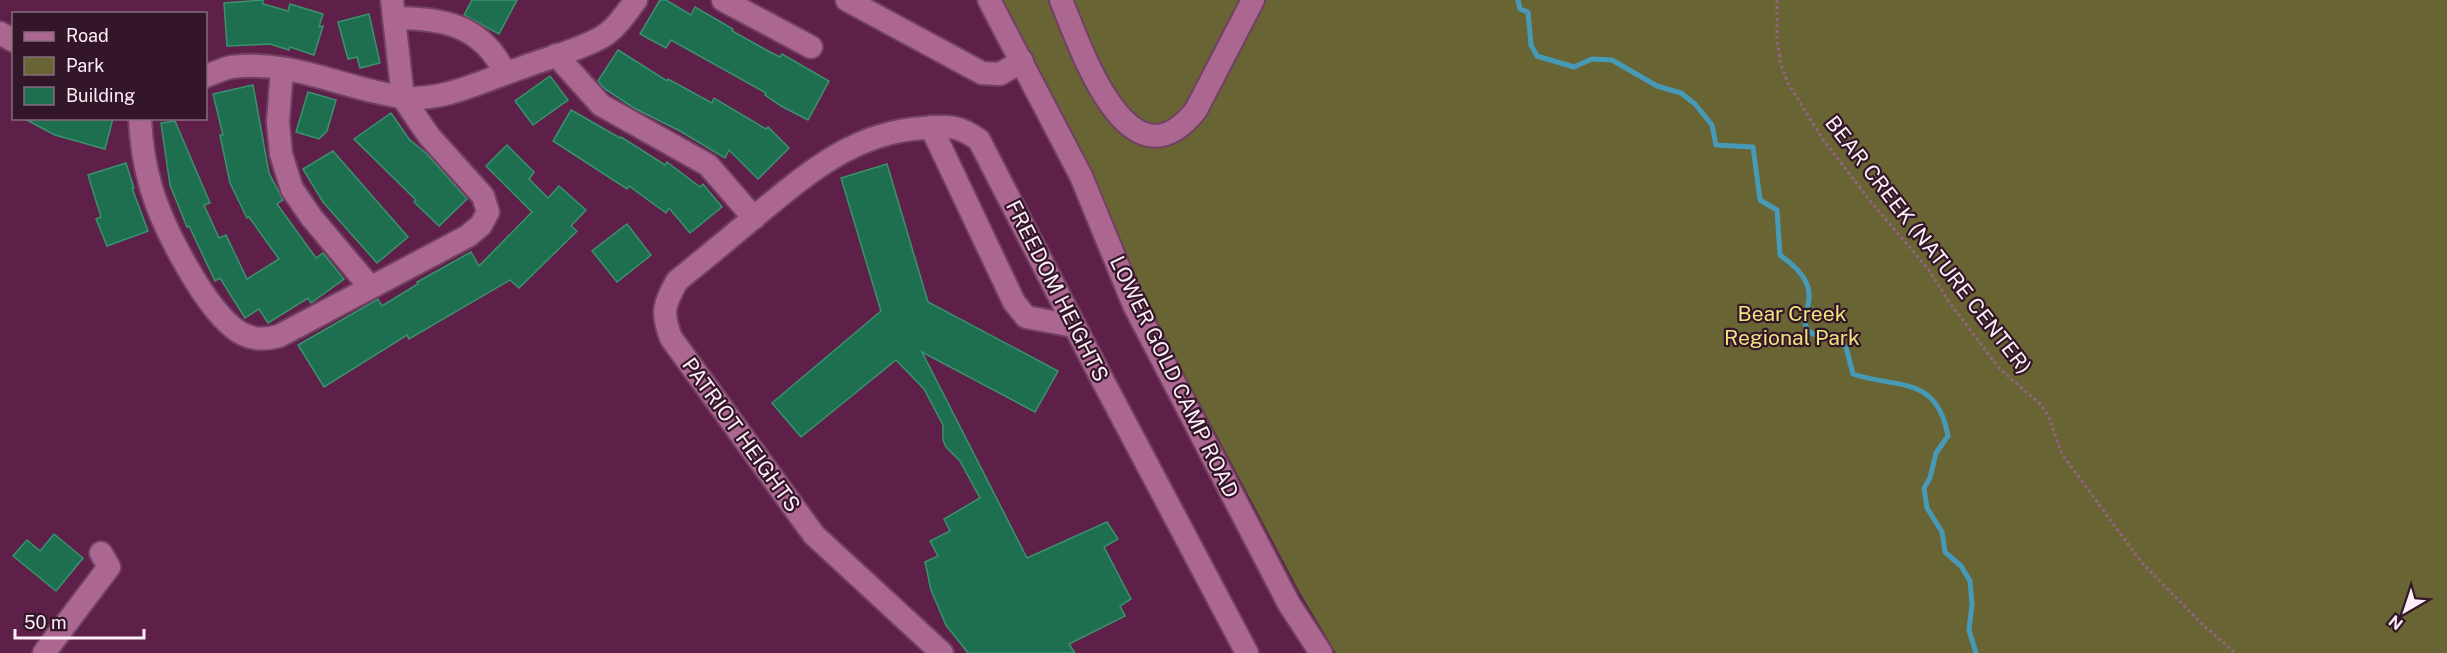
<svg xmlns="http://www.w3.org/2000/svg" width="2447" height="653" viewBox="0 0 2447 653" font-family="'Public Sans',sans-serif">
	<rect width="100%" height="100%" fill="#5e2049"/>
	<polygon fill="#696434" points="1001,0 2447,0 2447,653 1336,653 1299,591 1167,341"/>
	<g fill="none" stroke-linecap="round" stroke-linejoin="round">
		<path stroke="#479ab7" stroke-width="5" d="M1518,0L1520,9L1528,12L1531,45L1537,56L1574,67L1592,59L1612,60L1657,86L1681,93L1695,104L1712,125L1716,145L1753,147L1760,200L1777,210L1780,255C1804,272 1818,290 1803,318L1808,331L1821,338L1831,337L1846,347L1853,374C1898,389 1937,375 1948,436L1936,453L1930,478L1924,488L1927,508L1942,532L1945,552L1961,566L1970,581L1972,604L1969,630L1976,653"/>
	</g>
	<g fill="#1e6e50" stroke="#38936e" stroke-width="1.5">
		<polygon points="263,0 263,4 288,11 290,4 323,14 319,27 323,26 314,55 290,47 289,50 270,44 227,46 224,3"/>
		<polygon points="472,0 517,0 499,34 464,15"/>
		<polygon points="660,0 666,0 691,15 695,7 733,29 732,31 770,52 780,57 782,54 829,81 808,120 781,106 765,95 766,93 671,40 666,48 640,34"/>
		<polygon points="369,14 380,63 360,68 357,57 348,59 338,22"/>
		<polygon points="618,50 667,81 668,79 712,103 714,98 766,129 768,127 789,148 758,179 729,150 725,158 680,131 634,108 605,89 598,81"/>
		<polygon points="550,76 568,100 533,125 515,101"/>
		<polygon points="253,85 269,173 283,200 277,204 316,258 323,253 344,279 311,303 308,298 268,323 259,309 245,318 220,278 215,281 189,226 187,227 170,185 161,123 175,121 210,203 204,205 219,238 226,235 247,279 279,259 249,217 247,218 230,183 220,135 223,135 213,94"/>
		<polygon points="308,92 336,100 327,131 319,139 296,132"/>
		<polygon points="571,110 620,138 621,137 665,165 667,162 700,187 703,184 722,207 690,233 669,208 666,213 629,186 627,189 553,141"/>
		<polygon points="391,113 409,139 428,155 467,199 439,226 414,202 416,200 354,139"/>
		<polygon points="23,118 113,118 105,149 55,135"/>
		<polygon points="507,145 534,172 529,179 548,198 559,186 586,210 571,226 577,231 519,288 510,280 409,339 407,335 324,387 298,345 378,299 382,306 418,284 417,282 471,252 479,266 532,212 486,166"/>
		<polygon points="333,151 408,237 377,263 323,202 303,169"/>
		<polygon points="126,163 134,188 132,188 148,231 107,246 96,219 101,217 88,175"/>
		<polygon points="887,164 928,302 1058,371 1035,412 922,352 1027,558 1107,522 1118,539 1104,547 1131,599 1120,606 1125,616 1069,644 1075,653 968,653 946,625 931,590 925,562 938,556 930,541 950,531 944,519 980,498 960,461 946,447 943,440 943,425 924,389 896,360 801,437 772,403 881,311 841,178"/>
		<polygon points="627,224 651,255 617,282 592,251"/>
		<polygon points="54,534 83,558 56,591 13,556 27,540 40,551"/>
	</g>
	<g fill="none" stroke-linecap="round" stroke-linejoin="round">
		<g stroke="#724063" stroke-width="26">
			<g id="minor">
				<polyline points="723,0 811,47"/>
				<polyline points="847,0 982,73 1000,74 1022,61"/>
				<polyline points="989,0 1081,176 1134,305 1289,604 1321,653"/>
				<path d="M1061,0C1080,46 1129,195 1196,110L1253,0"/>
				<path d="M394,18C443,18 482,25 505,73"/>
				<polyline points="0,33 14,41"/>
				<polyline points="556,55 601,105 708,165 754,218"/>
				<polyline points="282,69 278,122 281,154 292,189 312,218 370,287"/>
				<path d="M206,76C214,73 223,69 231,67C291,59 344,89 402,97C441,103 484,80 521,68C547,58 577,51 602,37C616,29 626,13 636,0"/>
				<path d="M140,118C141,142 144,164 151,187C162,226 205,310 239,332C253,340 264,340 279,336L468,236L481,225L488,212L483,196L429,136L403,98L392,0"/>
				<polyline points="931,127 1014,302 1026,317 1074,326"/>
				<polyline points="44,653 109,567 101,553"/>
				<path d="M942,653L814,535L671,338C661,312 664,305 677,281C704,259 731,237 758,214C809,172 855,132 924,128C950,126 958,125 979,140L1102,379L1247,653"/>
			</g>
		</g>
		<polyline stroke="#926381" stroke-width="3" stroke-dasharray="3 3" stroke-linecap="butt" points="1777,0 1777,39 1781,65 1788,83 1822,138 1871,202 1929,270 1949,302 1999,368 2040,404 2048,415 2062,454 2142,563 2202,624 2235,653"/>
		<use href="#minor" stroke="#ac6791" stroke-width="22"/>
	</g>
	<g text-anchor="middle" stroke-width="4.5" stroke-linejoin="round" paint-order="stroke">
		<g font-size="21" fill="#feeef7" stroke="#331729">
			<text transform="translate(1928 245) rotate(52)" y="7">BEAR CREEK (NATURE CENTER)</text>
			<text transform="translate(1057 291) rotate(63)" y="7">FREEDOM HEIGHTS</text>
			<text transform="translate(1174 377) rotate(64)" y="7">LOWER GOLD CAMP ROAD</text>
			<text transform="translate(741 435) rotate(54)" y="7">PATRIOT HEIGHTS</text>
		</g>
		<g font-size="21" fill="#ede381" stroke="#331729">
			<text x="1792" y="321">Bear Creek<tspan x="1792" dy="24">Regional Park</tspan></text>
		</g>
	</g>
	<rect x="12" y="12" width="195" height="108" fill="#331729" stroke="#846d7b" stroke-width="1.5"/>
	<rect x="24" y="32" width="30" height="9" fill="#ac6791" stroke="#846d7b" stroke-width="1.5"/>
	<text x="66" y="42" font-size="18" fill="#feeef7">Road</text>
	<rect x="24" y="57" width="30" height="18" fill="#696434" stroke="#846d7b" stroke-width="1.5"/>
	<text x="66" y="72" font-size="18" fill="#feeef7">Park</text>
	<rect x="24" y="87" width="30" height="18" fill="#1e6e50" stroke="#846d7b" stroke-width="1.5"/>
	<text x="66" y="102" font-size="18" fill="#feeef7">Building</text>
	<g transform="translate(2405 611) rotate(219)" stroke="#331729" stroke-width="4.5" paint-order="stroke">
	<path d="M0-4.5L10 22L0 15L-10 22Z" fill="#feeef7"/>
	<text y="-9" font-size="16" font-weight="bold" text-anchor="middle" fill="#feeef7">N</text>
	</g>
	<path d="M15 629v9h129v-9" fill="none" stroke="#feeef7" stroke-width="3"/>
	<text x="24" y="629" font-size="18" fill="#feeef7" stroke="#331729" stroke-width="4.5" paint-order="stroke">50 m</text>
</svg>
